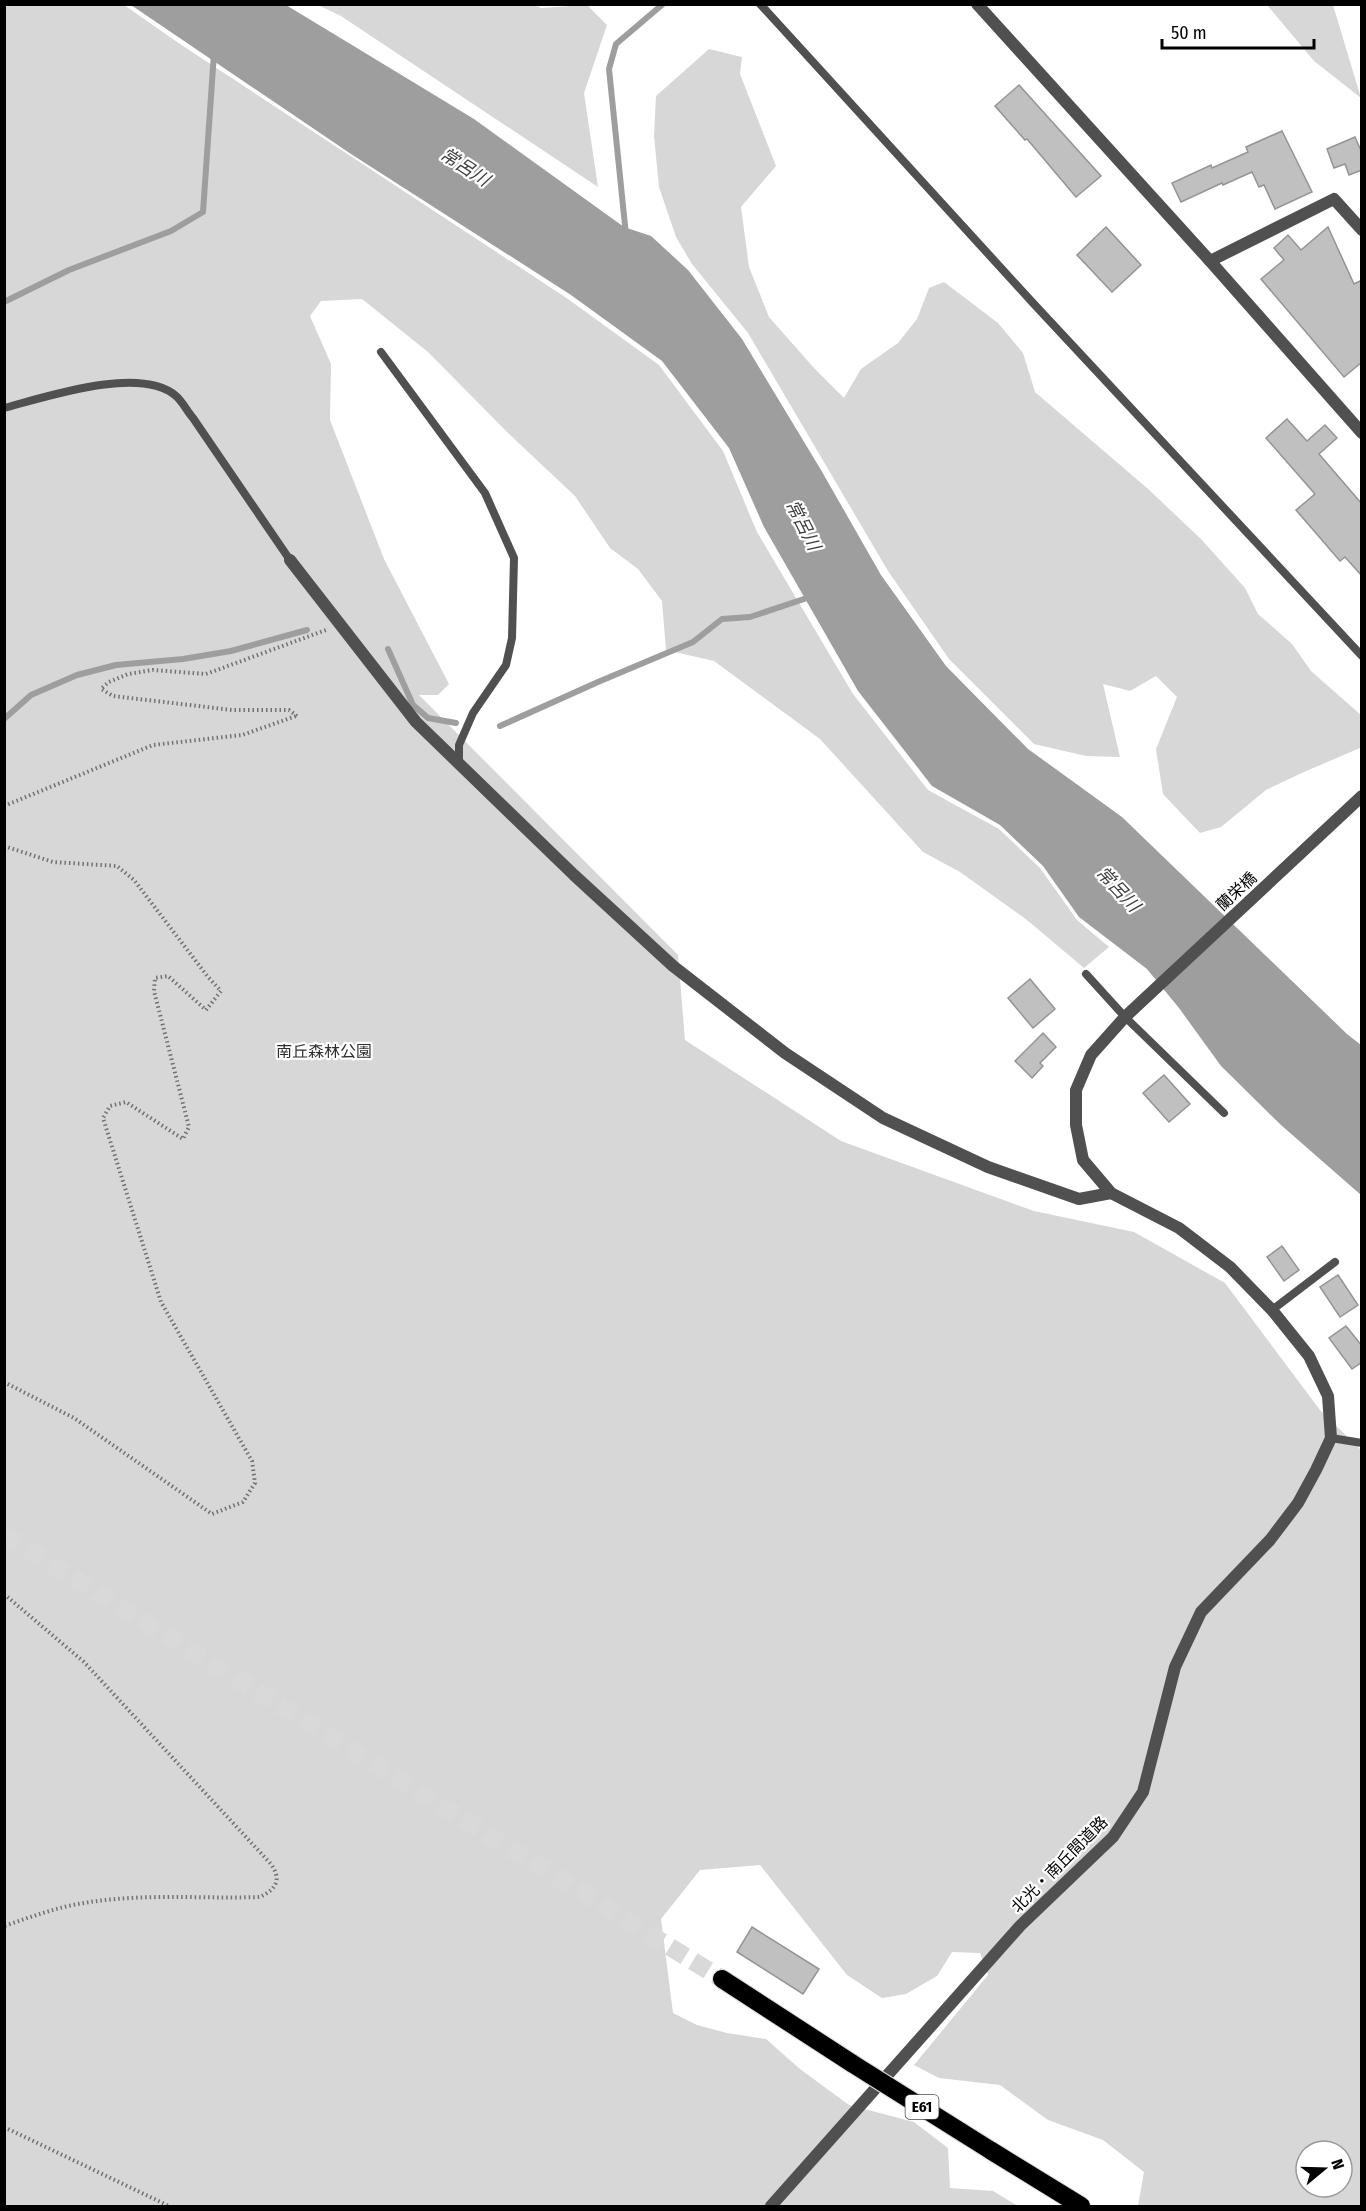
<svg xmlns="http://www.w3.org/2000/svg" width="1366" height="2211" viewBox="0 0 1366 2211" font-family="'Fira Sans Condensed','Noto Sans JP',sans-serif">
	<rect width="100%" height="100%" fill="#fff"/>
	<g fill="#d7d7d7" fill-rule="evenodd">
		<polygon points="534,4 541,8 587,5 607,25 584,93 598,187 341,16 318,5"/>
		<path d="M5,5H124L180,44L568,299L659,365L723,451L757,532L853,694L928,790L999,829L1040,868L1077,920L1109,947L1084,968L1027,920L960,872L923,852L820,739L714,661L666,650L662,601L638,569L610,548L575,496L506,431L428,352L362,299L321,301L310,316L331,364L330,420L384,559L449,684L438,695H419L678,955L685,1040L841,1141L1034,1211L1134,1232L1225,1283L1320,1410L1361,1450V2206H1138L1144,2172L1103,2140L1048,2120L1000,2085L939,2078L914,2065L988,1975L980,1953L952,1952L937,1976L906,1994L882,1998L847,1975L760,1865L700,1870L661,1919L673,2013L697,2025L727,2033L766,2039L800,2069L849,2105L914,2122L948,2148L950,2188L993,2191L1018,2206H5ZM1306,2151H1342V2187H1306Z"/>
		<polygon points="1267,5 1333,5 1361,98 1314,61"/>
		<polygon points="709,49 742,57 740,74 776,166 741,207 749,267 769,317 814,368 844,398 861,369 898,343 917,319 929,288 944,282 998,323 1023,353 1035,392 1147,488 1201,539 1245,588 1258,614 1292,644 1311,671 1361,715 1360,748 1304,772 1266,790 1221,827 1200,833 1163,794 1156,749 1177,697 1156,676 1130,691 1103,684 1120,757 1086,756 1034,744 949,659 888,571 748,333 692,264 676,237 659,187 654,136 656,96"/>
	</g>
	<polygon fill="#9e9e9e" points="131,5 286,5 474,119 624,227 651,236 688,270 742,339 821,470 881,575 946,666 1028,749 1122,817 1347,1034 1361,1045 1361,1195 1281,1125 1221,1066 1179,1008 1147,969 1079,917 1043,866 1000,825 932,786 858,691 764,527 729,448 662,361 571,295 351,154"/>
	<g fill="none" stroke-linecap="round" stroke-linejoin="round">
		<g stroke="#9e9e9e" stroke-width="6">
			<polyline points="626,235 609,69 616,44 663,4"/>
			<polyline points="4,302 69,270 171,231 203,212 214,53"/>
			<polyline points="388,649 413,705 428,718 456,723"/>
			<polyline points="4,719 31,695 77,675 116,665 183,659 231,651 307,630"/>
			<polyline points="500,726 598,682 693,642 722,619 750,617 813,596"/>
		</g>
	</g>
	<g fill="#c0c0c0" stroke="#949494" stroke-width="1.5">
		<polygon points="1019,85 1101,176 1076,197 1027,139 1025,140 995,106"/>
		<polygon points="1282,131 1312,192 1275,209 1264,185 1259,187 1252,172 1223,185 1222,183 1181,202 1172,183 1211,165 1212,168 1248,152 1246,147"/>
		<polygon points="1355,137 1362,153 1362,170 1349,175 1345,164 1334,168 1327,149"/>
		<polygon points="1106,227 1141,265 1112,292 1077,255"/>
		<polygon points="1328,227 1354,284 1362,280 1362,362 1344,377 1261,279 1284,260 1274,248 1288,235 1301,250"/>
		<polygon points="1287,419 1307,441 1325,425 1337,438 1319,454 1362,504 1362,576 1345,557 1340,561 1296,510 1315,494 1266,438"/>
		<polygon points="1030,979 1055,1009 1033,1028 1008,998"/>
		<polygon points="1043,1033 1056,1047 1040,1063 1043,1066 1032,1078 1015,1061"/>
		<polygon points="1164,1075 1190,1104 1169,1122 1143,1093"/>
		<polygon points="1282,1246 1299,1270 1284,1281 1267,1257"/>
		<polygon points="1338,1275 1358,1305 1340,1317 1320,1287"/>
		<polygon points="1346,1326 1362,1346 1362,1362 1352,1369 1329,1338"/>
		<polygon points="752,1927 819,1969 803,1994 737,1952"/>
	</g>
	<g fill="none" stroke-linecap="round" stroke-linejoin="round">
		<polyline stroke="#d9d9d9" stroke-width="18" stroke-dasharray="18 9" stroke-linecap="butt" points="4,1535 722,1979"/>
		<g stroke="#dbdbdb" stroke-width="20">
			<g id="highway">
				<polyline points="722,1979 853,2064"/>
				<polyline points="990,2150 1081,2206"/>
			</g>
		</g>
		<g stroke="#727272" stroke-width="4" stroke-dasharray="1.5 3" stroke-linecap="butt">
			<polyline points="297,716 289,710 232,710 113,696 101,689 109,682 128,674 153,670 206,674 326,630"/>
			<polyline points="4,806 153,745 242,735 296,716"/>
			<polyline points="4,846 53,862 117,866 134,880 208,977 221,991 206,1010 168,976 155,978 154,991 189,1127 183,1139 126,1102 110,1106 103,1118 161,1302 252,1461 255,1483 243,1502 212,1514 74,1418 4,1382"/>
			<path d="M4,1594L84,1662L271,1864C282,1880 276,1889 260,1897C201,1899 142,1893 84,1903C57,1907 31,1917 4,1926"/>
			<polyline points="4,2127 169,2206"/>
		</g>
		<g stroke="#505050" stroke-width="8">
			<polyline points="760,4 1033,303 1362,656"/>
			<polyline points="381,352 485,493 514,558 512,638 506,665 473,713 459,745 459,764"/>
			<path d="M4,408C46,397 140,365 176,396C182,401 187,411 193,418L290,560"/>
			<polyline points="1086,974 1125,1017 1224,1113"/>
			<polyline points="1272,1310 1335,1262"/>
			<polyline points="1331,1438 1362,1443"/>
		</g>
		<g stroke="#505050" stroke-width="12">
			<polyline points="977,4 1210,261 1362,433"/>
			<polyline points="1210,261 1334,199 1362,230"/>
			<polyline points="290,560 416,722 574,875 673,966 785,1053 883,1118 988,1167 1079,1199 1111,1193"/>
			<polyline points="771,2206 1020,1926 1113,1837 1143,1792 1175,1667 1201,1612 1270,1540 1298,1503 1316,1470 1331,1438 1328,1396 1309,1356 1272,1310 1230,1267 1179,1228 1111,1193 1083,1160 1076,1125 1076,1090 1091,1055 1125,1017 1362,796"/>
		</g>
		<use href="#highway" stroke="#000" stroke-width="18"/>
		<g stroke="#dbdbdb" stroke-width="20" stroke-linecap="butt">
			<polyline id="highway-bridge" points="853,2064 990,2150"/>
		</g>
		<use href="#highway-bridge" stroke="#000" stroke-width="18"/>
	</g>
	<g text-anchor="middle" stroke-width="4.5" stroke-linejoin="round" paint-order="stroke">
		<rect fill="#fff" stroke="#4c4c4c" stroke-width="1.5" x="905.5" y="2095" width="33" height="24" rx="4.5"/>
		<g font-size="15" font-weight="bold" fill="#000">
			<text x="922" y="2112">E61</text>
		</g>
		<g font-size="16" fill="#000" stroke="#fff">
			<text transform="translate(1236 891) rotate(-43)" y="6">蘭栄橋</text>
			<text transform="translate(1059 1864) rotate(-45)" y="6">北光・南丘間道路</text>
		</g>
		<g font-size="16" fill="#2e2e2e" stroke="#fff">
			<text x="324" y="1057">南丘森林公園</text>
		</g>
		<g font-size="18" font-style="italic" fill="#3f3f3f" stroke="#fff">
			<text transform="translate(465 167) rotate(33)" y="6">常呂川</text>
			<text transform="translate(803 525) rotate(63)" y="6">常呂川</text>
			<text transform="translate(1118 889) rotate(47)" y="6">常呂川</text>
		</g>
	</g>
	<rect width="1366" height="2211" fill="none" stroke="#000000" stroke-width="12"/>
	<g transform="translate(1324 2169) rotate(71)"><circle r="28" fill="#ffffff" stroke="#999999" stroke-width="1.5"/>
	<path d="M0-4.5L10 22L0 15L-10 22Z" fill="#000000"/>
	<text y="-9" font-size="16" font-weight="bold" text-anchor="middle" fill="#000000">N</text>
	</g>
	<path d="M1162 39v9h152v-9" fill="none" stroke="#000000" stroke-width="3"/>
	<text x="1171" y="39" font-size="18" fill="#000000" stroke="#ffffff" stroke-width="4.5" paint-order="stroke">50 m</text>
</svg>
